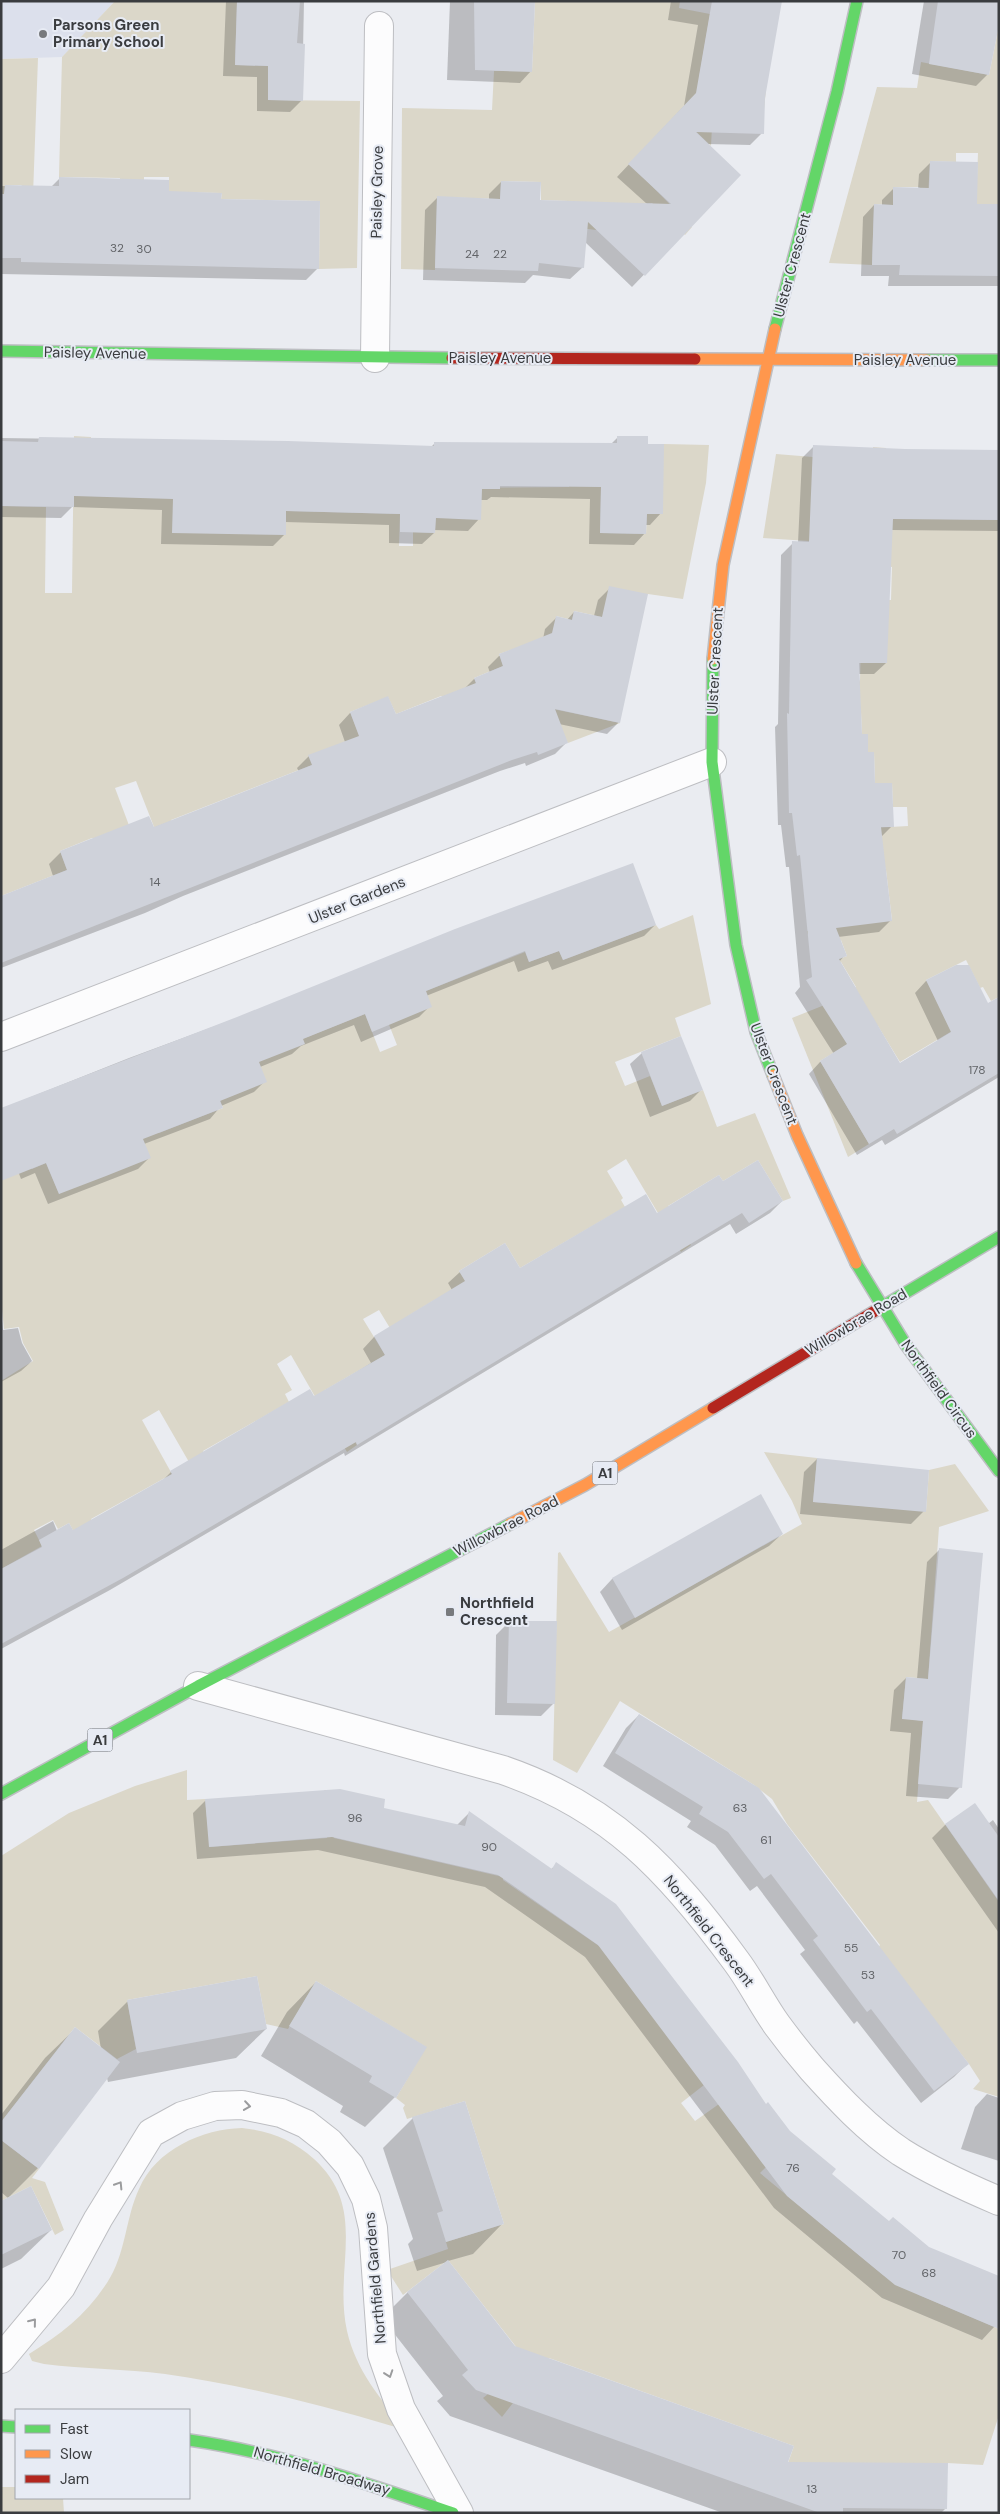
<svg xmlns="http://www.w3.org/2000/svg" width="1000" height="2514" viewBox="0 0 1000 2514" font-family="'DM Sans',sans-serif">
	<rect width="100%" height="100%" fill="#eaecf1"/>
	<polygon fill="#dce0ec" points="1,1 115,1 62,57 1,59"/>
	<g fill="#dbd7c9">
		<polygon points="115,1 237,1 235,65 268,66 268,100 360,101 357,268 319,269 320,201 221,199 222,193 169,192 169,177 144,177 144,191 120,191 120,178 59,177 62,57"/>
		<polygon points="535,1 680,1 679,8 710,14 699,78 766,90 764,109 713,108 711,146 677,113 645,179 692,227 685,235 652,203 618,207 596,230 564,226 568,201 541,200 541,182 501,181 500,199 437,197 435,270 401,269 402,108 492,110 494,71 532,71"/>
		<polygon points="999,25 999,204 976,204 978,153 956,153 956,162 930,161 928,197 919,187 894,187 893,205 874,204 872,265 829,263 877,87 917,88 921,62 989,75"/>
		<polygon points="38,58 33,195 21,185 5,185 4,194 1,194 1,59"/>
		<polygon points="74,436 91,437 90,496 173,497 286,535 286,511 400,514 399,546 413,546 413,532 435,533 436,488 569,487 569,443 602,443 600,533 646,534 647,514 664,444 709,445 706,483 683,599 648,594 602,617 574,611 572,620 556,616 553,709 620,723 568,743 511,650 499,654 503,666 474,678 482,700 441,696 396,714 388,697 350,712 363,745 171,820 169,865 136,781 115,788 136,844 92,838 60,851 67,870 1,896 1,506 46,507 45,593 72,593"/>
		<polygon points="873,447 886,448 885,518 999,520 999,997 991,1001 983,987 980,988 966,960 926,980 952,1031 900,1062 878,1026 820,1061 869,1144 848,1157 792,1018 822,1006 856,987 841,962 820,972 818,967 847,956 841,940 812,951 807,931 892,920 886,870 873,828 908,826 907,807 893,807 892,783 875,783 874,752 868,752 868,734 862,734 861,712 845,712 860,680 862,600 891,600 892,567 885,566 823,542 763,538 776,454 813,457 870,524"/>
		<polygon points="693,915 711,1004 675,1018 681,1036 615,1062 625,1086 650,1076 662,1106 703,1090 717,1127 755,1113 791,1198 783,1201 758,1160 723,1181 719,1175 668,1206 691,1245 681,1252 626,1159 607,1171 623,1198 621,1200 625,1207 520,1268 505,1243 459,1271 476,1298 436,1299 408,1316 399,1343 379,1310 363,1319 385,1355 325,1390 357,1445 347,1452 291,1355 277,1364 292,1390 285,1394 289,1402 203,1451 223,1486 208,1495 159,1410 142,1420 172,1474 91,1519 109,1552 90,1562 69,1523 58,1529 53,1520 34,1530 42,1546 1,1569 1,1381 33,1361 23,1343 19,1327 4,1329 1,1300 1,1171 29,1161 32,1169 46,1163 59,1194 138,1127 159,1133 223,1108 208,1068 257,1057 365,1014 380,1052 397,1045 386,1017 426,991 525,952 529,962 559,951 563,960 656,925 659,929"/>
		<polygon points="764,1452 817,1458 813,1502 926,1511 929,1470 955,1464 989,1511 939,1527 928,1679 906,1677 902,1718 923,1721 917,1802 928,1800 999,1902 999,2097 973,2089 980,2081 969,2064 878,1948 880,1945 787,1824 772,1799 754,1785 620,1701 577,1773 553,1760 558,1553 560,1552 609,1632 802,1524 792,1501"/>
		<polygon points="187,1770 187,1800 205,1799 210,1847 327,1838 324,1790 340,1790 334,1838 503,1877 503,1880 615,1957 704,2085 681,2103 695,2121 719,2104 796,2138 760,2173 883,2275 919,2295 999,2329 999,2415 983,2465 947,2463 776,2497 794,2446 549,2358 530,2409 513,2403 502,2417 483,2398 528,2362 448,2260 403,2295 387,2270 448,2249 446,2242 504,2224 465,2101 407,2119 403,2108 405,2105 396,2098 426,2047 316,1981 288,2029 266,2024 257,1976 127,2000 136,2049 117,2059 75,2027 1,2122 1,1856 69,1813 135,1786"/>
		<path d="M242,2128C270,2131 293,2140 314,2159C369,2209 333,2267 347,2331C356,2370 380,2399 405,2428L392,2426C318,2404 242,2385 165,2374C125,2369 84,2369 44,2364L32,2361L29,2354C63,2333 91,2311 111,2276C126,2249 126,2217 139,2189C156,2149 203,2129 242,2128Z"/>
		<polygon points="1,2140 39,2169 32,2178 45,2182 64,2230 55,2235 31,2186 1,2201"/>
		<polygon points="1,2487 16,2487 16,2498 63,2498 64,2513 1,2513"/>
	</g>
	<g fill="#0003">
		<polygon points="226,1 304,1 302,100 290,112 257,111 257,77 223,76"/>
		<polygon points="450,1 533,1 531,71 520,83 447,80"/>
		<polygon points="671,1 780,1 764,97 762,133 750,145 707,144 740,175 632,287 585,242 583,267 570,279 533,275 525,283 423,280 425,210 437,198 489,200 489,194 501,182 539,201 647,204 617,177 684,106 698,25 668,20"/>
		<polygon points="924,1 999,1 988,74 976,86 912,74"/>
		<polygon points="931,162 975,205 999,205 999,286 888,286 889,276 861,276 863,217 874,205 882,206 882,200 894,188 918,189 919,174"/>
		<polygon points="60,178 167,192 318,268 306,280 1,274 1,186 51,187"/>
		<polygon points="618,437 661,513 650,525 645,525 645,533 634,545 589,544 590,499 491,497 487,500 480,500 479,519 468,531 434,530 434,533 422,544 389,543 389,525 285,522 285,534 273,546 161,544 162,510 72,507 61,518 1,517 1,438 288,442 431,447 435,443 611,444"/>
		<polygon points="814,446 905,450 999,451 999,531 891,530 886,663 874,674 859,674 861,735 874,785 892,826 881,837 891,920 879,932 838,937 845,955 839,962 899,1064 938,1041 915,993 926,981 956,966 987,1005 999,999 999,1077 885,1145 882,1140 857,1155 809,1074 820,1062 834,1054 795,993 800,987 789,867 786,867 781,825 778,825 775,727 778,724 781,555 793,543 798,543 802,458"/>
		<polygon points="610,588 619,722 607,734 559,724 566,743 555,754 526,766 525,763 500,771 183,896 145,913 1,968 1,897 53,876 49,864 61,852 153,828 299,772 297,768 309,756 345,742 339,725 350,713 395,715 465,688 474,679 490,673 488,667 499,656 543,639 545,629 556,618 567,620 574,612 594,616 598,600"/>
		<polygon points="655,925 644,936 552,970 548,961 518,972 514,961 426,996 430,1006 419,1017 361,1042 354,1025 301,1046 292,1054 260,1067 265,1081 254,1092 221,1106 210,1119 144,1144 149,1158 138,1169 48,1204 35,1173 21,1179 18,1171 1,1109 129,1058 237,1018 455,930"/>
		<polygon points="642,1053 701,1090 690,1101 650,1117 630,1064"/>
		<polygon points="723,1183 782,1201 770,1213 736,1234 730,1224 345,1456 344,1453 110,1590 1,1649 1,1550 53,1521 57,1531 72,1532 162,1481 171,1472 314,1398 371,1363 363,1349 374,1337 452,1290 448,1283 460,1272 519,1270 657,1214"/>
		<polygon points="1,1312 3,1330 18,1328 22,1343 32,1361 21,1371 1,1382"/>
		<polygon points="817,1459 924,1511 911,1524 800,1514 804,1472"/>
		<polygon points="760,1496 782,1534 769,1546 622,1630 600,1592 612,1579"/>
		<polygon points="939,1550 960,1787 948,1799 906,1796 911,1733 890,1731 894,1690 906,1678 917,1679 927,1562"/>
		<polygon points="509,1622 554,1703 541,1716 495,1715 496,1635"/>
		<polygon points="639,1715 967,2064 954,2077 921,2103 857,2021 854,2024 800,1954 805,1950 757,1886 750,1891 715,1845 687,1827 691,1821 603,1766 626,1728"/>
		<polygon points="206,1800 382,1809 457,1825 469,1813 550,1870 557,1864 789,2132 831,2174 999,2317 994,2327 982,2340 882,2298 774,2208 585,1957 485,1887 318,1850 197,1859 193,1813"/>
		<polygon points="975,1805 988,1824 993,1820 999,1829 999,1933 932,1838 945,1825"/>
		<polygon points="316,1982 425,2048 395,2097 365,2127 340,2112 343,2106 261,2056 287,2012"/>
		<polygon points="128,2001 266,2029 236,2058 108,2082 107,2078 38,2168 8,2198 1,2192 1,2115 45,2058 75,2029 101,2049 98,2031"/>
		<polygon points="987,2094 999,2098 999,2161 961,2149 975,2107"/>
		<polygon points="413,2118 502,2224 473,2254 448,2261 514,2347 786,2464 946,2508 941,2513 723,2513 450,2416 437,2401 443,2396 382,2318 408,2292 447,2262 417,2271 408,2244 413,2239 383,2148"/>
		<polygon points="1,2202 51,2230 21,2259 1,2269"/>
	</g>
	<g fill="#cfd2da">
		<polygon points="237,1 300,1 297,43 305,44 303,101 268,100 268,66 235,65"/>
		<polygon points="474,1 535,1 532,72 475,70"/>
		<polygon points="712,1 782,1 765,98 764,134 696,132 741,175 645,276 588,222 584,268 539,263 538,271 435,268 437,196 500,199 501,181 541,182 540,200 671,204 628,164 696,93"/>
		<polygon points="938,1 999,1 999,25 989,75 929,64"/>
		<polygon points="930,161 978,162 977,204 999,204 999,276 899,275 900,265 872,265 874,204 893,205 893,187 929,188"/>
		<polygon points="59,177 169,180 169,191 222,193 221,199 320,201 319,269 21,262 21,258 1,258 1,194 4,194 5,185 59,186"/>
		<polygon points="617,436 648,436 648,444 664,444 663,514 647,514 646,534 600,533 601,487 500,486 500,489 482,489 481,520 436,518 435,533 400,532 400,514 286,511 286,535 172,533 173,499 74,496 74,507 1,506 1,441 38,442 39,437 288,441 434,446 434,442 617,443"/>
		<polygon points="813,445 905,449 999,450 999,520 893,519 887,663 859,663 862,734 868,734 868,752 874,752 875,783 892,783 894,827 881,827 892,921 836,928 847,956 839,959 900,1063 951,1032 926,980 956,965 969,965 988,1003 999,997 999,1073 897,1134 894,1129 869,1144 820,1061 847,1044 806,980 812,977 800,855 797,856 792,813 789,813 787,713 789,714 792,541 809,542"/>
		<polygon points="609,586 648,594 620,723 555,709 568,743 538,755 537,752 512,760 1,963 1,896 67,870 60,851 149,816 154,827 312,765 308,755 359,736 350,712 388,696 396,714 476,683 474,678 503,666 499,654 552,633 556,616 572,620 574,611 602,617"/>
		<polygon points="633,863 656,925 563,960 559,951 529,962 525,951 426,991 432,1007 372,1032 365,1014 303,1039 305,1044 259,1062 267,1082 220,1101 223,1108 143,1139 151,1158 106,1176 59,1194 46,1163 1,1181 1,1108 237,1017 455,929"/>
		<polygon points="681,1036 703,1090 662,1106 641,1052"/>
		<polygon points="758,1160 783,1201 749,1223 742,1213 357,1445 356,1442 123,1578 1,1644 1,1569 42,1547 39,1540 69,1523 73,1530 172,1474 170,1471 310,1389 314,1396 385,1355 374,1336 465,1281 459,1271 505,1243 520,1268 646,1194 657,1213 719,1175 723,1181"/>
		<polygon points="817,1458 929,1470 926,1512 813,1502"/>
		<polygon points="761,1494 783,1534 635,1618 612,1578"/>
		<polygon points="939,1548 983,1553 962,1788 918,1784 923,1721 902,1719 906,1677 928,1679"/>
		<polygon points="509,1621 557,1621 555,1704 507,1703"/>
		<polygon points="639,1714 759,1788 969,2064 934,2091 871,2009 867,2012 813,1940 818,1936 771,1874 764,1879 728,1832 699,1814 703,1807 615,1753"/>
		<polygon points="340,1789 385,1799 384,1808 465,1826 469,1811 552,1869 556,1862 616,1904 738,2062 766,2104 768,2102 790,2131 836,2169 832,2174 889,2221 893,2217 929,2247 999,2276 999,2329 895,2285 787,2196 598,1945 498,1875 332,1837 209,1847 205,1799"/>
		<polygon points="975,1803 999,1837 999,1901 945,1824"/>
		<polygon points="257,1976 267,2029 137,2053 127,2000"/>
		<polygon points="316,1981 427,2047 396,2098 369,2082 372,2076 289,2026"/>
		<polygon points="75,2027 120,2062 39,2169 1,2140 1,2122"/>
		<polygon points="465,2101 504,2224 446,2242 437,2213 443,2211 412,2117"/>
		<polygon points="31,2186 52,2230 1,2255 1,2201"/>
		<polygon points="448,2260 515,2346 794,2446 788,2462 948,2463 947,2509 843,2508 843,2513 820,2513 476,2390 462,2375 468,2370 407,2292"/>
	</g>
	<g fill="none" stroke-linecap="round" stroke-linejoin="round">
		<g stroke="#bdbec2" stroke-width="30">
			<g id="street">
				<polyline points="375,358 379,26"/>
				<polyline points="1,1037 712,762"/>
				<path d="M198,1686L503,1770C611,1807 670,1871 736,1961C751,1981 762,2004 777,2025C788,2040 800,2055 812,2069C838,2098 868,2130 901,2152C931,2171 966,2187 999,2201"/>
				<polyline points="1,2359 61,2287 98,2219 151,2133 182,2116 215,2106 242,2105 281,2113 306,2124 329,2142 350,2166 366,2199 373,2228 382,2354 401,2409 459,2513"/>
			</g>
		</g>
		<g stroke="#bdbec2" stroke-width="14">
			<g id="fast">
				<polyline points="775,329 837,92 857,1"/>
				<polyline points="1,351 452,358"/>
				<polyline points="927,360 999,360"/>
				<polyline points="713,659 712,762 736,945 756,1032 773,1075"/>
				<polyline points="856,1263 906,1345 999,1471"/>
				<polyline points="880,1308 999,1237"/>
				<polyline points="1,1794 198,1686 510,1524"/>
				<polyline points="1,2426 16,2427"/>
				<path d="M189,2440C280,2453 366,2483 453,2513"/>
			</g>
		</g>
		<g stroke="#bdbec2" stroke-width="14">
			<g id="slow">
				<polyline points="695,359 927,360"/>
				<polyline points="713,659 723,565 775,329"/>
				<polyline points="773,1075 797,1135 856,1263"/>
				<polyline points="510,1524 585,1485 713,1408"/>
			</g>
		</g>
		<g stroke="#bdbec2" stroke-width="14">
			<g id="jam">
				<polyline points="452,358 695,359"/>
				<polyline points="713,1408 880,1308"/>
			</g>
		</g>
		<use href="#street" stroke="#fcfcfd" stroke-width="28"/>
		<use href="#fast" stroke="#63d668" stroke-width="11"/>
		<use href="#slow" stroke="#ff974d" stroke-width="11"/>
		<use href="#jam" stroke="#b3261e" stroke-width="11"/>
	</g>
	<defs><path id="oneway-chevron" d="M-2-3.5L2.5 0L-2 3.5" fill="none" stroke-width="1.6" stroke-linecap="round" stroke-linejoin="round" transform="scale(1.25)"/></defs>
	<g stroke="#9b9c9e">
		<use href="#oneway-chevron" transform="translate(247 2106) rotate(8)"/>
		<use href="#oneway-chevron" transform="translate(119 2185) rotate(-58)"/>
		<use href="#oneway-chevron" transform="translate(33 2322) rotate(-51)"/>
		<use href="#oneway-chevron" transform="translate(389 2374) rotate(71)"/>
	</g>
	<g fill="#787a7d" stroke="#e7ebf4" stroke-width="2">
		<circle cx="43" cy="34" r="5"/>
		<rect x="445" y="1607" width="10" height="10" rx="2.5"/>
	</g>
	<g text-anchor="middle" stroke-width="4" stroke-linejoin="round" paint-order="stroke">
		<g font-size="12" fill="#626468">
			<text x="117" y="252">32</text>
			<text x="144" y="253">30</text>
			<text x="472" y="258">24</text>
			<text x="500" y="258">22</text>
			<text x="155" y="886">14</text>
			<text x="977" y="1074">178</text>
			<text x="740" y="1812">63</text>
			<text x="355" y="1822">96</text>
			<text x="766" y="1844">61</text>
			<text x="489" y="1851">90</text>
			<text x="851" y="1952">55</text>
			<text x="868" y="1979">53</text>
			<text x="793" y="2172">76</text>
			<text x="899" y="2259">70</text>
			<text x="929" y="2277">68</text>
			<text x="812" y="2493">13</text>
		</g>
		<g fill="#e7ebf4" stroke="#6e7075" stroke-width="1">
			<rect x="592.5" y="1461.5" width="25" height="23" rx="4"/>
			<rect x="87.5" y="1728.5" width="25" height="23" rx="4"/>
		</g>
		<g font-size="14" font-weight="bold" fill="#3a3c3f">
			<text x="605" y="1478">A1</text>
			<text x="100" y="1745">A1</text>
		</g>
		<g font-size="15" font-weight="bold" fill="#3a3c3f" stroke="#e7ebf4" text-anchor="start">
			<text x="53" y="30">Parsons Green<tspan x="53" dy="17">Primary School</tspan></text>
			<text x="460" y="1608">Northfield<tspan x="460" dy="17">Crescent</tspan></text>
		</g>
		<g font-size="15" fill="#3a3c3f" stroke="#e7ebf4">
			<text transform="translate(377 192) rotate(-89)" y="5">Paisley Grove</text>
			<text transform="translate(792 265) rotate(-75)" y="5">Ulster Crescent</text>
			<text transform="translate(95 353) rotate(1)" y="5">Paisley Avenue</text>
			<text x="500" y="363">Paisley Avenue</text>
			<text x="905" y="365">Paisley Avenue</text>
			<text transform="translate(715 661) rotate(-87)" y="5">Ulster Crescent</text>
			<text transform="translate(357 900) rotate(-22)" y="5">Ulster Gardens</text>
			<text transform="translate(774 1074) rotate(69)" y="5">Ulster Crescent</text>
			<text transform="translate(856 1322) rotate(-31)" y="5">Willowbrae Road</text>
			<text transform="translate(939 1389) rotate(54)" y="5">Northfield Circus</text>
			<text transform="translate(506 1526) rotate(-27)" y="5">Willowbrae Road</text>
			<text transform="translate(709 1931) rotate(52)" y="5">Northfield Crescent</text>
			<text transform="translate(375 2278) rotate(-95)" y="5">Northfield Gardens</text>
			<text transform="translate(322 2471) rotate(16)" y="5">Northfield Broadway</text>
		</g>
	</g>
	<rect width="1000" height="2514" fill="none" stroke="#3a3c3f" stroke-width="5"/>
	<rect x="15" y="2409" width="175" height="90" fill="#e7ebf4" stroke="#a2a5ac"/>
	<rect x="25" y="2425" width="25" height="8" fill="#63d668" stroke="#a2a5ac"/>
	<text x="60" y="2434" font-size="15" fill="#3a3c3f">Fast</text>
	<rect x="25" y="2450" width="25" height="8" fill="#ff974d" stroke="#a2a5ac"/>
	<text x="60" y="2459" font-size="15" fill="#3a3c3f">Slow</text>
	<rect x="25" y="2475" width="25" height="8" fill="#b3261e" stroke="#a2a5ac"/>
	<text x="60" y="2484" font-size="15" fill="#3a3c3f">Jam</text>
</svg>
